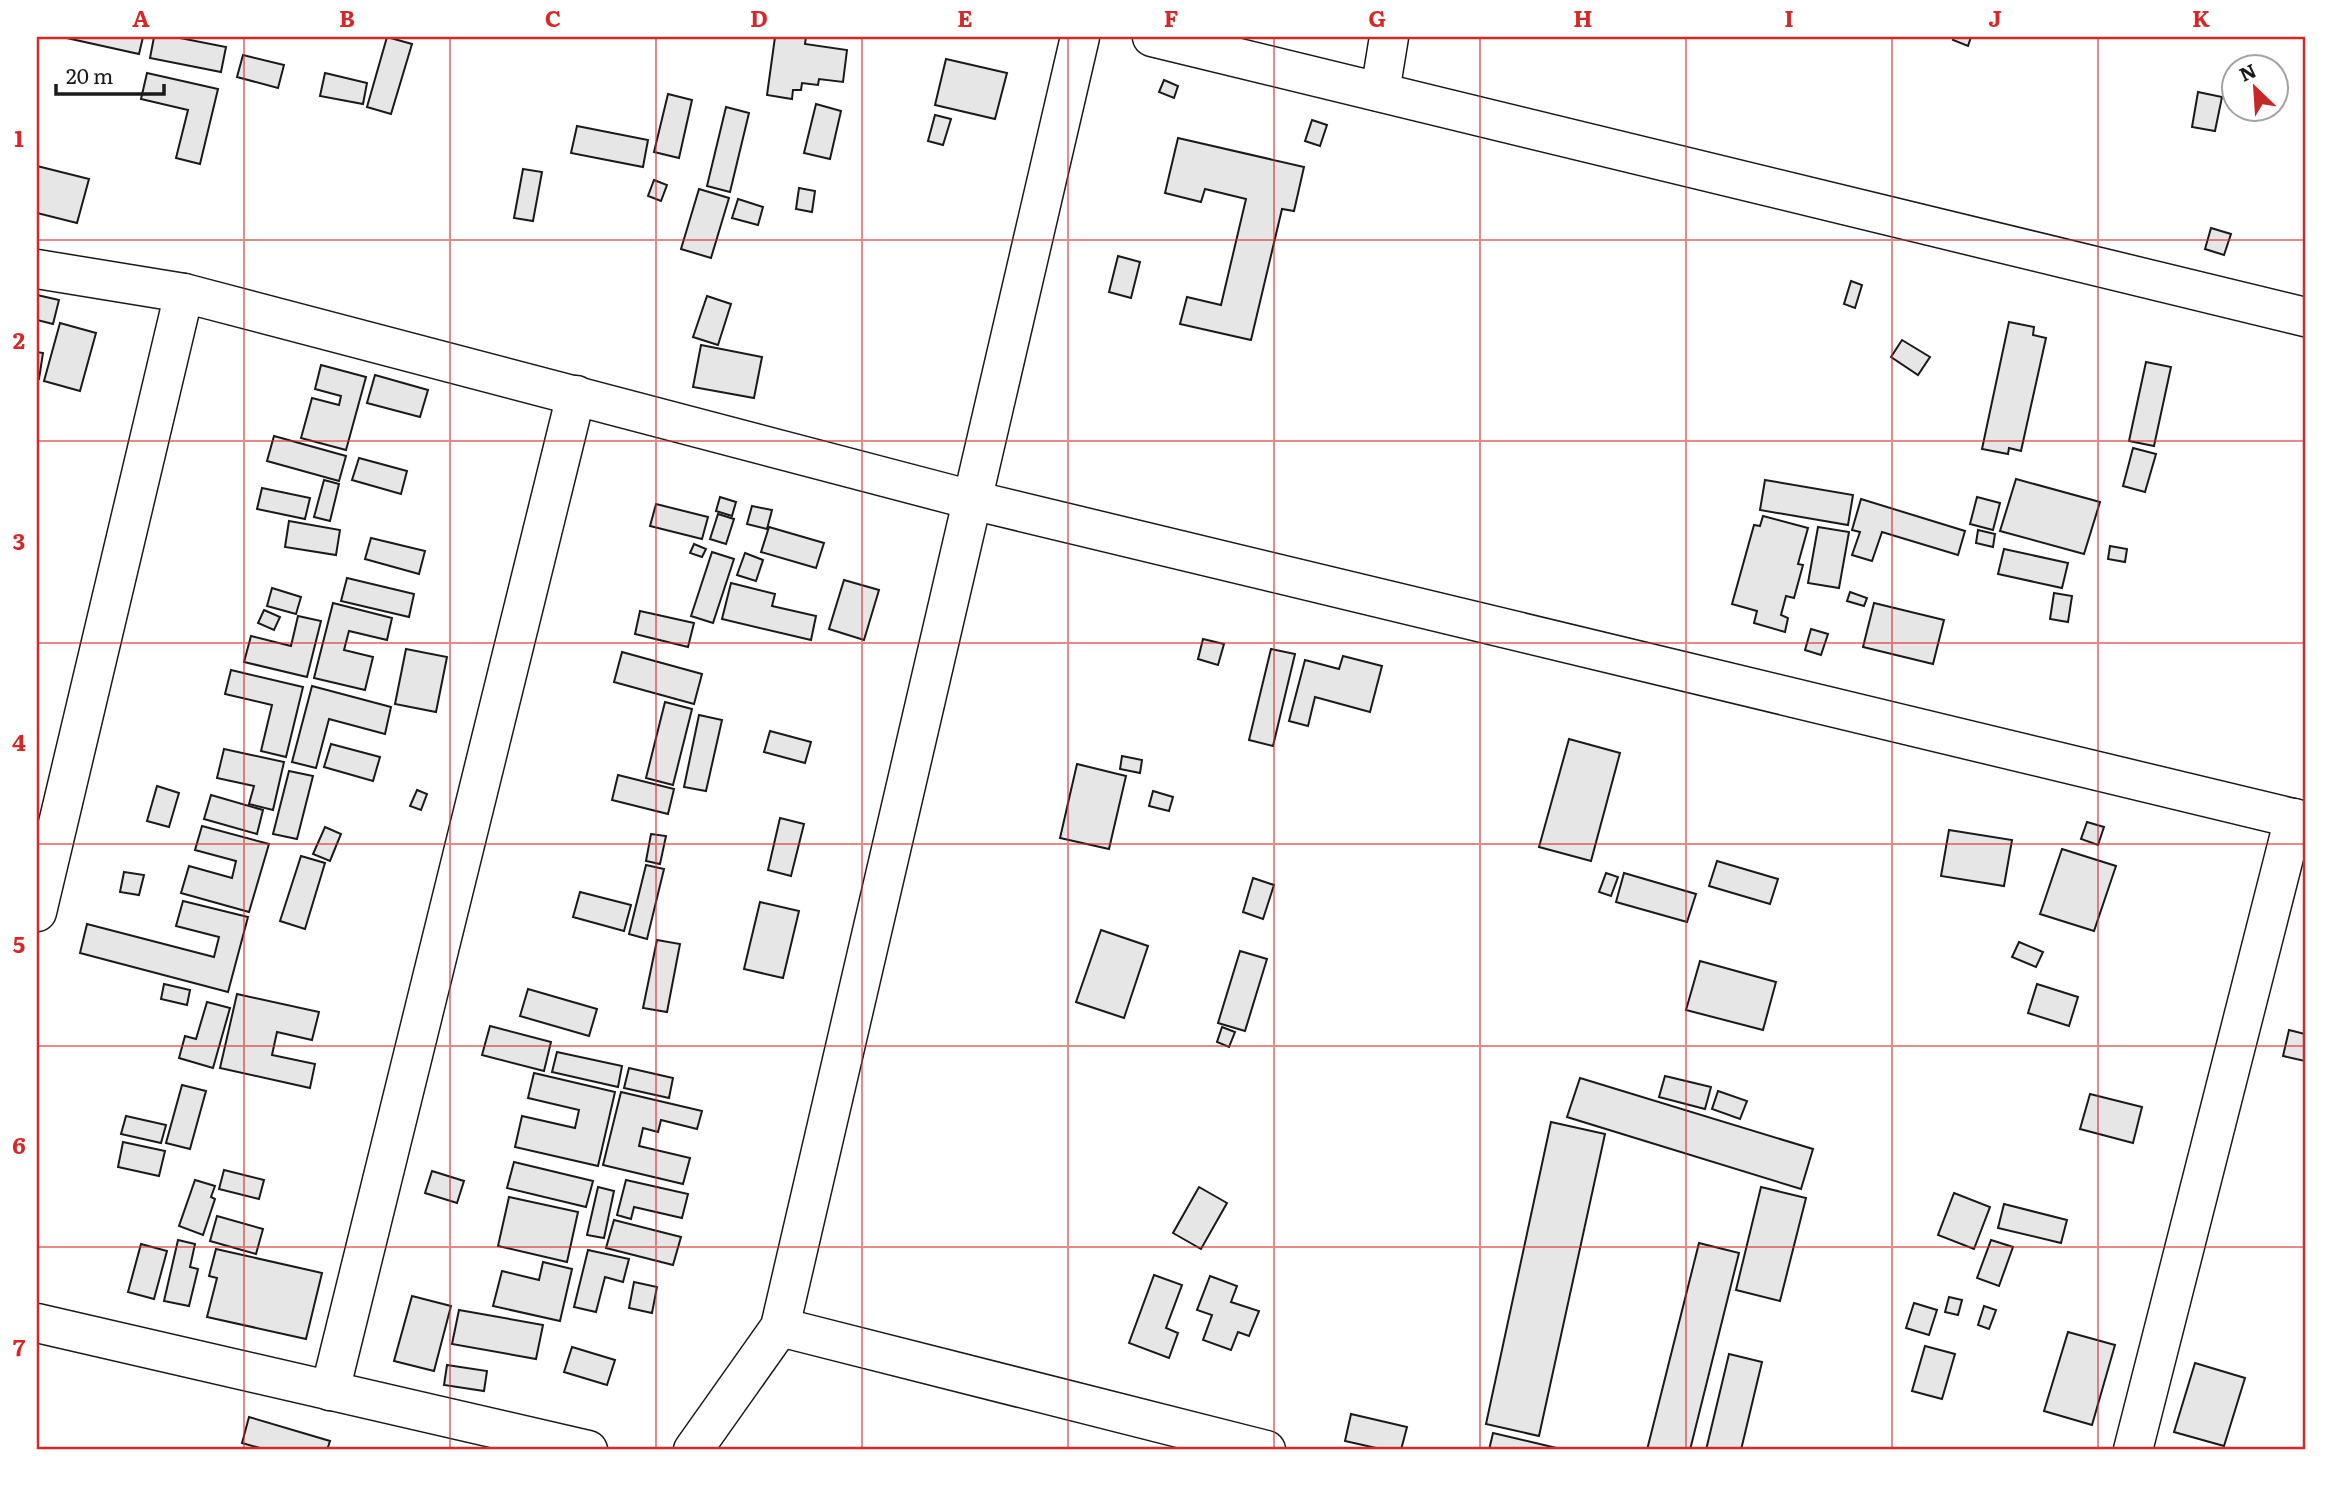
<svg xmlns="http://www.w3.org/2000/svg" width="2342" height="1487" viewBox="0 0 2342 1487" font-family="Literata,serif">
	<rect width="100%" height="100%" fill="#fff"/>
	<g fill="#e6e6e6" stroke="#1a1a1a" stroke-width="2">
		<polygon points="62,37 143,37 139,54"/>
		<polygon points="154,37 175,37 226,47 221,72 150,58"/>
		<polygon points="387,37 412,44 391,114 367,107"/>
		<polygon points="775,37 806,37 805,44 847,50 843,82 819,79 818,85 802,83 801,90 793,90 792,99 767,95"/>
		<polygon points="1954,37 1971,37 1968,46 1953,40"/>
		<polygon points="243,55 284,65 278,88 237,77"/>
		<polygon points="946,59 1007,73 995,119 935,105"/>
		<polygon points="147,73 218,89 200,164 176,158 188,110 141,99"/>
		<polygon points="325,73 367,83 363,104 320,96"/>
		<polygon points="1164,80 1178,86 1174,98 1159,92"/>
		<polygon points="2198,92 2222,97 2215,131 2192,127"/>
		<polygon points="668,94 692,100 679,158 654,152"/>
		<polygon points="816,104 841,111 830,159 804,153"/>
		<polygon points="726,107 749,113 730,192 707,186"/>
		<polygon points="935,115 951,119 943,145 928,141"/>
		<polygon points="1312,120 1327,125 1320,146 1305,141"/>
		<polygon points="577,126 648,140 643,167 571,153"/>
		<polygon points="1178,138 1304,167 1294,211 1282,209 1251,340 1180,324 1187,297 1221,305 1246,199 1205,189 1201,202 1165,193"/>
		<polygon points="37,166 89,179 77,223 37,213"/>
		<polygon points="523,169 542,172 533,221 514,218"/>
		<polygon points="654,180 667,185 661,201 648,196"/>
		<polygon points="799,188 815,191 812,212 796,209"/>
		<polygon points="699,189 729,198 711,258 681,249"/>
		<polygon points="738,199 763,207 758,225 732,218"/>
		<polygon points="2211,228 2231,234 2224,255 2205,249"/>
		<polygon points="1118,256 1140,262 1131,298 1109,292"/>
		<polygon points="1851,281 1862,285 1855,308 1844,304"/>
		<polygon points="37,295 59,300 53,324 37,320"/>
		<polygon points="707,296 731,304 718,345 693,337"/>
		<polygon points="2009,322 2034,327 2033,335 2046,338 2021,451 2009,448 2008,454 1982,449"/>
		<polygon points="60,323 96,333 80,391 44,381"/>
		<polygon points="1902,340 1930,357 1918,375 1891,357"/>
		<polygon points="701,345 762,357 754,398 693,387"/>
		<polygon points="37,352 43,353 39,379 37,379"/>
		<polygon points="2146,362 2171,367 2154,446 2129,441"/>
		<polygon points="321,365 366,377 346,450 301,438 312,398 339,405 341,396 315,389"/>
		<polygon points="375,375 428,390 420,417 367,403"/>
		<polygon points="274,436 346,456 339,481 267,461"/>
		<polygon points="2133,448 2156,454 2145,492 2123,486"/>
		<polygon points="359,458 407,471 401,494 352,480"/>
		<polygon points="2016,479 2100,502 2084,554 2000,531"/>
		<polygon points="324,480 339,484 330,521 314,517"/>
		<polygon points="1765,480 1853,495 1848,525 1760,510"/>
		<polygon points="262,488 310,498 305,519 257,509"/>
		<polygon points="720,497 736,502 732,516 716,511"/>
		<polygon points="1977,497 2000,503 1993,530 1970,524"/>
		<polygon points="1861,499 1965,531 1958,555 1882,532 1872,561 1852,555 1860,532 1852,530"/>
		<polygon points="656,504 708,517 702,539 650,526"/>
		<polygon points="752,506 772,510 767,529 747,524"/>
		<polygon points="718,514 734,519 726,544 710,539"/>
		<polygon points="1763,516 1808,528 1798,564 1803,565 1794,598 1786,596 1781,615 1788,618 1785,632 1754,623 1757,611 1732,604 1754,525 1760,526"/>
		<polygon points="289,521 340,530 336,555 285,547"/>
		<polygon points="769,527 824,543 816,568 761,552"/>
		<polygon points="1818,527 1849,532 1839,588 1808,583"/>
		<polygon points="1978,530 1995,534 1993,547 1976,543"/>
		<polygon points="371,538 425,551 419,574 365,559"/>
		<polygon points="694,544 706,549 702,557 690,553"/>
		<polygon points="2110,546 2127,549 2125,562 2108,559"/>
		<polygon points="2004,549 2068,563 2062,588 1998,574"/>
		<polygon points="712,552 734,559 713,623 691,616"/>
		<polygon points="745,553 763,560 756,581 737,575"/>
		<polygon points="347,578 414,594 409,617 341,601"/>
		<polygon points="844,580 879,590 864,640 829,629"/>
		<polygon points="731,583 775,594 772,606 816,616 811,640 722,619"/>
		<polygon points="272,588 301,597 296,614 267,606"/>
		<polygon points="1850,592 1867,598 1864,606 1847,601"/>
		<polygon points="2054,593 2072,596 2068,622 2050,619"/>
		<polygon points="333,603 392,618 387,640 349,631 344,650 373,657 365,690 314,678"/>
		<polygon points="1874,603 1944,620 1933,664 1863,647"/>
		<polygon points="264,610 280,617 274,630 258,623"/>
		<polygon points="640,611 694,623 688,647 635,634"/>
		<polygon points="298,616 321,621 307,677 244,662 251,636 291,646"/>
		<polygon points="1811,629 1828,634 1821,655 1805,650"/>
		<polygon points="1203,639 1224,644 1218,665 1198,659"/>
		<polygon points="406,649 447,657 436,712 395,704"/>
		<polygon points="1271,649 1295,654 1273,746 1249,740"/>
		<polygon points="622,652 702,674 694,704 614,682"/>
		<polygon points="1343,656 1382,666 1370,712 1315,697 1308,726 1289,721 1305,660 1339,669"/>
		<polygon points="231,670 303,687 286,757 261,751 272,705 225,694"/>
		<polygon points="312,686 391,707 385,734 329,719 316,768 292,762"/>
		<polygon points="665,702 692,709 673,785 646,778"/>
		<polygon points="699,715 722,720 706,791 684,787"/>
		<polygon points="770,731 811,742 805,763 764,752"/>
		<polygon points="1569,739 1620,753 1591,861 1539,847"/>
		<polygon points="331,744 380,757 373,781 324,767"/>
		<polygon points="224,749 284,762 273,810 249,804 254,786 217,778"/>
		<polygon points="1122,756 1142,760 1140,773 1120,769"/>
		<polygon points="1077,764 1126,776 1109,849 1060,838"/>
		<polygon points="289,771 313,776 297,839 273,834"/>
		<polygon points="618,775 674,789 668,814 612,800"/>
		<polygon points="157,786 179,793 169,827 147,821"/>
		<polygon points="417,790 427,794 421,810 410,806"/>
		<polygon points="1153,791 1173,797 1169,811 1149,806"/>
		<polygon points="211,795 263,810 257,834 204,819"/>
		<polygon points="780,818 804,824 791,876 768,870"/>
		<polygon points="2087,822 2104,827 2098,845 2081,839"/>
		<polygon points="202,826 269,844 249,912 181,893 189,866 232,878 236,861 195,850"/>
		<polygon points="325,827 341,834 330,861 313,854"/>
		<polygon points="1949,830 2012,840 2004,886 1941,876"/>
		<polygon points="651,834 666,836 660,864 646,861"/>
		<polygon points="2062,849 2116,866 2094,931 2040,914"/>
		<polygon points="301,856 325,863 305,929 280,921"/>
		<polygon points="1717,861 1778,879 1770,904 1709,886"/>
		<polygon points="646,865 664,869 647,939 629,934"/>
		<polygon points="124,872 144,875 139,895 120,892"/>
		<polygon points="1606,873 1618,877 1611,896 1599,892"/>
		<polygon points="1624,873 1696,894 1687,922 1616,902"/>
		<polygon points="1253,878 1274,885 1263,919 1243,912"/>
		<polygon points="580,892 631,905 624,931 573,917"/>
		<polygon points="183,901 248,917 228,992 80,953 87,924 214,957 219,937 176,926"/>
		<polygon points="760,902 799,911 783,978 744,969"/>
		<polygon points="1101,930 1148,946 1124,1018 1076,1002"/>
		<polygon points="657,940 680,944 667,1012 643,1008"/>
		<polygon points="2019,942 2043,952 2036,967 2012,957"/>
		<polygon points="1240,951 1267,959 1245,1031 1218,1023"/>
		<polygon points="1700,961 1776,982 1763,1030 1686,1010"/>
		<polygon points="164,984 190,990 187,1005 161,999"/>
		<polygon points="2037,984 2078,997 2069,1026 2028,1013"/>
		<polygon points="528,989 597,1009 589,1036 520,1016"/>
		<polygon points="237,994 319,1012 312,1040 277,1032 272,1055 315,1064 310,1088 220,1068"/>
		<polygon points="207,1002 230,1008 213,1068 179,1058 185,1036 196,1039"/>
		<polygon points="490,1026 551,1042 544,1071 482,1055"/>
		<polygon points="1222,1027 1235,1032 1229,1047 1217,1042"/>
		<polygon points="2289,1030 2305,1034 2305,1061 2283,1056"/>
		<polygon points="557,1052 622,1066 618,1087 552,1072"/>
		<polygon points="629,1068 673,1078 669,1098 624,1088"/>
		<polygon points="534,1073 615,1092 598,1166 515,1147 522,1116 575,1128 579,1110 528,1098"/>
		<polygon points="1665,1076 1711,1087 1705,1109 1659,1097"/>
		<polygon points="1580,1078 1813,1149 1801,1189 1567,1117"/>
		<polygon points="182,1085 206,1091 190,1149 166,1143"/>
		<polygon points="1718,1091 1747,1101 1740,1119 1712,1109"/>
		<polygon points="621,1092 702,1111 697,1129 661,1120 658,1132 643,1128 639,1146 690,1158 683,1184 603,1165"/>
		<polygon points="2090,1094 2142,1107 2133,1143 2080,1129"/>
		<polygon points="126,1116 166,1125 161,1143 121,1134"/>
		<polygon points="1551,1122 1605,1134 1539,1436 1486,1424"/>
		<polygon points="123,1142 165,1151 159,1176 118,1167"/>
		<polygon points="514,1162 593,1181 586,1207 507,1188"/>
		<polygon points="224,1170 264,1180 259,1199 219,1189"/>
		<polygon points="432,1171 464,1181 457,1203 425,1193"/>
		<polygon points="195,1180 215,1186 211,1197 215,1199 203,1235 179,1226"/>
		<polygon points="626,1180 688,1194 682,1218 634,1207 631,1219 617,1215"/>
		<polygon points="598,1187 614,1191 604,1238 587,1235"/>
		<polygon points="1199,1187 1227,1203 1201,1249 1173,1233"/>
		<polygon points="1761,1187 1806,1198 1780,1301 1736,1290"/>
		<polygon points="1954,1193 1990,1207 1974,1249 1938,1235"/>
		<polygon points="509,1197 578,1212 567,1262 498,1246"/>
		<polygon points="2004,1204 2067,1220 2061,1243 1998,1228"/>
		<polygon points="217,1216 263,1229 256,1254 210,1241"/>
		<polygon points="614,1220 681,1237 673,1265 606,1248"/>
		<polygon points="178,1240 195,1244 190,1267 198,1269 189,1306 164,1301"/>
		<polygon points="1991,1240 2013,1247 1999,1286 1977,1278"/>
		<polygon points="1699,1243 1739,1253 1690,1450 1647,1450"/>
		<polygon points="141,1244 167,1251 154,1299 128,1292"/>
		<polygon points="216,1249 322,1273 306,1339 207,1317 217,1278 209,1276"/>
		<polygon points="588,1250 629,1259 623,1282 605,1277 596,1312 574,1307"/>
		<polygon points="543,1262 572,1269 560,1321 493,1306 502,1271 539,1280"/>
		<polygon points="1154,1275 1182,1285 1166,1328 1178,1333 1169,1358 1129,1343"/>
		<polygon points="1210,1276 1237,1286 1231,1302 1259,1311 1249,1336 1238,1332 1231,1350 1203,1340 1212,1315 1197,1310"/>
		<polygon points="634,1282 657,1287 652,1313 629,1308"/>
		<polygon points="412,1296 451,1306 434,1371 394,1361"/>
		<polygon points="1949,1297 1962,1300 1958,1315 1945,1312"/>
		<polygon points="1914,1303 1937,1310 1929,1335 1906,1328"/>
		<polygon points="1984,1306 1996,1310 1989,1329 1978,1325"/>
		<polygon points="459,1310 543,1325 536,1359 452,1344"/>
		<polygon points="2068,1332 2115,1345 2092,1425 2044,1411"/>
		<polygon points="1925,1346 1955,1354 1942,1399 1912,1391"/>
		<polygon points="572,1347 615,1360 607,1385 564,1372"/>
		<polygon points="1729,1354 1762,1362 1741,1450 1706,1450"/>
		<polygon points="2195,1363 2245,1378 2224,1446 2174,1432"/>
		<polygon points="447,1365 487,1371 484,1391 444,1385"/>
		<polygon points="1351,1414 1407,1427 1401,1450 1385,1450 1345,1441"/>
		<polygon points="249,1417 330,1441 327,1450 267,1450 242,1443"/>
		<polygon points="1493,1433 1565,1450 1489,1450"/>
	</g>
	<g fill="none" stroke-linecap="round" stroke-linejoin="round">
		<g stroke="#1a1a1a" stroke-width="41">
			<g id="minor">
				<polyline points="1152,37 2305,317"/>
				<polyline points="1380,92 1389,37"/>
				<polyline points="37,269 184,293 972,500 2305,821"/>
				<polyline points="37,912 184,293"/>
				<polyline points="37,1323 588,1450"/>
				<polyline points="780,1327 1266,1450"/>
				<polyline points="330,1391 576,395"/>
				<polyline points="693,1450 780,1327 1080,37"/>
				<polyline points="2133,1450 2294,818"/>
			</g>
		</g>
		<use href="#minor" stroke="#fff" stroke-width="38"/>
	</g>
	<path fill="none" stroke="#d62828" stroke-width="2" stroke-opacity="0.55" d="M244,37V1450M450,37V1450M656,37V1450M862,37V1450M1068,37V1450M1274,37V1450M1480,37V1450M1686,37V1450M1892,37V1450M2098,37V1450M37,240H2305M37,441H2305M37,643H2305M37,844H2305M37,1046H2305M37,1247H2305"/>
	<rect width="2342" height="1487" fill="none" stroke="#ffffff" stroke-width="77"/>
	<g transform="translate(2255 88) rotate(335)"><circle r="33" fill="#ffffff" stroke="#a3a3a3" stroke-width="2"/>
	<path d="M0-5L12 26L0 18L-12 26Z" fill="#c62828"/>
	<text y="-10" font-size="19" font-weight="bold" text-anchor="middle" fill="#1a1a1a">N</text>
	</g>
	<path d="M56 84v10h108v-10" fill="none" stroke="#1a1a1a" stroke-width="3.5"/>
	<text x="66" y="84" font-size="21" fill="#1a1a1a" stroke="#ffffff" stroke-width="5" paint-order="stroke">20 m</text>
	<rect x="38" y="38" width="2266" height="1410" fill="none" stroke="#d62828" stroke-width="2.5"/>
	<g font-size="23" text-anchor="middle" font-weight="bold" fill="#d62828">
		<text x="141" y="27">A</text>
		<text x="347" y="27">B</text>
		<text x="553" y="27">C</text>
		<text x="759" y="27">D</text>
		<text x="965" y="27">E</text>
		<text x="1171" y="27">F</text>
		<text x="1377" y="27">G</text>
		<text x="1583" y="27">H</text>
		<text x="1789" y="27">I</text>
		<text x="1995" y="27">J</text>
		<text x="2201" y="27">K</text>
		<text x="19" y="147">1</text>
		<text x="19" y="349">2</text>
		<text x="19" y="550">3</text>
		<text x="19" y="751">4</text>
		<text x="19" y="953">5</text>
		<text x="19" y="1154">6</text>
		<text x="19" y="1356">7</text>
	</g>
</svg>
